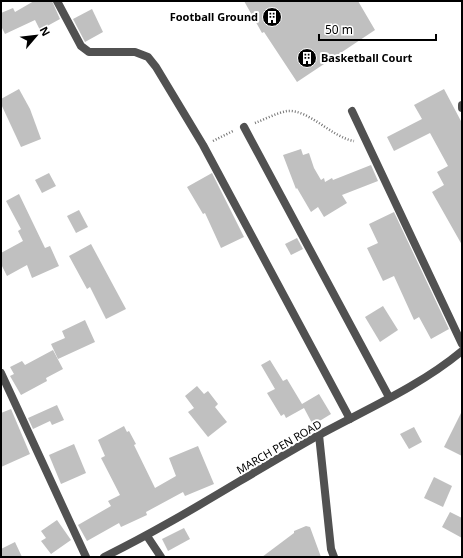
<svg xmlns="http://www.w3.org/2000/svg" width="463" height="558" viewBox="0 0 463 558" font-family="'Noto Sans',sans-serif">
	<rect width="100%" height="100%" fill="#fff"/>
	<g fill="#c0c0c0">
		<polygon points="34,1 52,1 60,19 40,30 35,20 5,34 1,26 1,13 13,8 15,12"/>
		<polygon points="244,1 358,1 375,30 297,82 264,32 262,33"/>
		<polygon points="92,9 103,32 85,42 73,19"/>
		<polygon points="19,89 30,109 41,139 21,147 1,104 1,99"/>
		<polygon points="444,89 462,123 462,245 432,192 444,185 437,172 448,166 430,133 394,151 387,137 422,119 414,105"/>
		<polygon points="301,149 303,155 309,153 314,168 321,180 324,178 325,182 332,178 333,180 371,165 378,181 342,195 347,203 324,217 318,207 311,212 297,188 296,189 283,155"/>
		<polygon points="49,173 56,186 42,193 35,180"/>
		<polygon points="212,173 244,237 221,248 205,213 203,214 187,187"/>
		<polygon points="19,194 45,248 50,246 59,266 32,278 27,265 7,276 1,264 1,253 23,241 18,231 21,229 6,201"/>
		<polygon points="79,210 88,227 76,233 67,216"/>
		<polygon points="394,212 449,329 431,339 419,317 414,320 394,276 383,281 367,248 378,243 369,224"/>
		<polygon points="297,238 303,249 291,255 285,244"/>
		<polygon points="91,244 126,309 106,319 90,287 87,289 69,256"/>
		<polygon points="383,306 398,330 380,342 365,317"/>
		<polygon points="85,320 95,342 58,359 51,344 65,338 62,331"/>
		<polygon points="53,350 63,369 46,378 47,381 21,395 10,376 14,374 10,367 22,361 25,365"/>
		<polygon points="270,360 283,381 287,379 302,404 319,394 331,414 313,425 304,408 286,418 284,414 281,416 267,393 275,389 261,365"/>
		<polygon points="197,386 204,394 208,391 218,404 215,407 227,422 208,437 188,412 194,408 185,396"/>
		<polygon points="57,405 64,420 52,425 50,421 33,429 28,418"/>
		<polygon points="11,409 30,454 1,467 1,413"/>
		<polygon points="462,411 462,456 444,447"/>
		<polygon points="124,426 127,432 129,431 136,444 134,445 155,488 176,476 169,458 198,446 214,484 185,496 183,492 146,512 147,515 121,527 119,523 87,541 78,525 111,506 108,501 120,495 101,458 105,456 98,440"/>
		<polygon points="414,427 422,442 409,449 400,434"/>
		<polygon points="74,444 86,473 61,484 49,455"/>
		<polygon points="434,477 452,486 443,507 424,498"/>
		<polygon points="450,512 462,518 462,538 442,527"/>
		<polygon points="57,520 71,540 51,554 41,541 46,538 41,531"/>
		<polygon points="306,526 310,527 321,557 262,557 294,533 294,531"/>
		<polygon points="184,528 190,539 168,551 162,539"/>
		<polygon points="15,542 22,557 1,557 1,549"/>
	</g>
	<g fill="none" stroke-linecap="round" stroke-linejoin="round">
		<g stroke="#737373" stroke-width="2.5" stroke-dasharray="1 2" stroke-linecap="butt">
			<path d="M255,123C265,119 277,113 287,111C309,109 331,137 354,141"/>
			<polyline points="213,141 233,131"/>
		</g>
		<g stroke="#515151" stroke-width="8">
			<polyline points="57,1 81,46 89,52 135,52 148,57 156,67 203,145 350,419"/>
			<polyline points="462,105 462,108"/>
			<polyline points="352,111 462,344"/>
			<polyline points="244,127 389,397"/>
			<polyline points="1,373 86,557"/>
			<polyline points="319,435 331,549 334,557"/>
			<polyline points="147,536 161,557"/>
			<path d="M104,557C178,521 247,475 319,435C367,409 420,386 462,351"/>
		</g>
	</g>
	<defs>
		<g id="building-disc" transform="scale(1)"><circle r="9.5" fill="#000" stroke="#fff"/><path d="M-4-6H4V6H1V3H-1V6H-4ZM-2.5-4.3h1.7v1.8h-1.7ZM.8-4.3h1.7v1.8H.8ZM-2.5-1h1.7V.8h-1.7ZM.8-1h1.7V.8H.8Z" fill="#fff"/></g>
	</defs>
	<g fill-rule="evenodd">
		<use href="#building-disc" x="272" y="17"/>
		<use href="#building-disc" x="307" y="58"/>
	</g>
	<g text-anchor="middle" stroke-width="4" stroke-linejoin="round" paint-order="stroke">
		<g font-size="11" font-weight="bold" fill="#000" stroke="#fff" text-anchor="end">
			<text x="258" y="21">Football Ground</text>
			<text x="321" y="62" text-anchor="start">Basketball Court</text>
		</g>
		<g font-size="11" fill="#000" stroke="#fff">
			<text transform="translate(279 447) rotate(-30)" y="4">MARCH PEN ROAD</text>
		</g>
	</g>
	<rect width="463" height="558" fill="none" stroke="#000000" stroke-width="4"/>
	<g transform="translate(36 36) rotate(62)" stroke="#ffffff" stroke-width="3" paint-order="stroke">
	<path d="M0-3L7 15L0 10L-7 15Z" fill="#000000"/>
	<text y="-6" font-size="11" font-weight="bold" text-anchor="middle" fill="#000000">N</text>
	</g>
	<path d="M319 34v6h117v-6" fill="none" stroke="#000000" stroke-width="2"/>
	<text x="325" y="34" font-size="12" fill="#000000" stroke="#ffffff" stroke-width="3" paint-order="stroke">50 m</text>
</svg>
